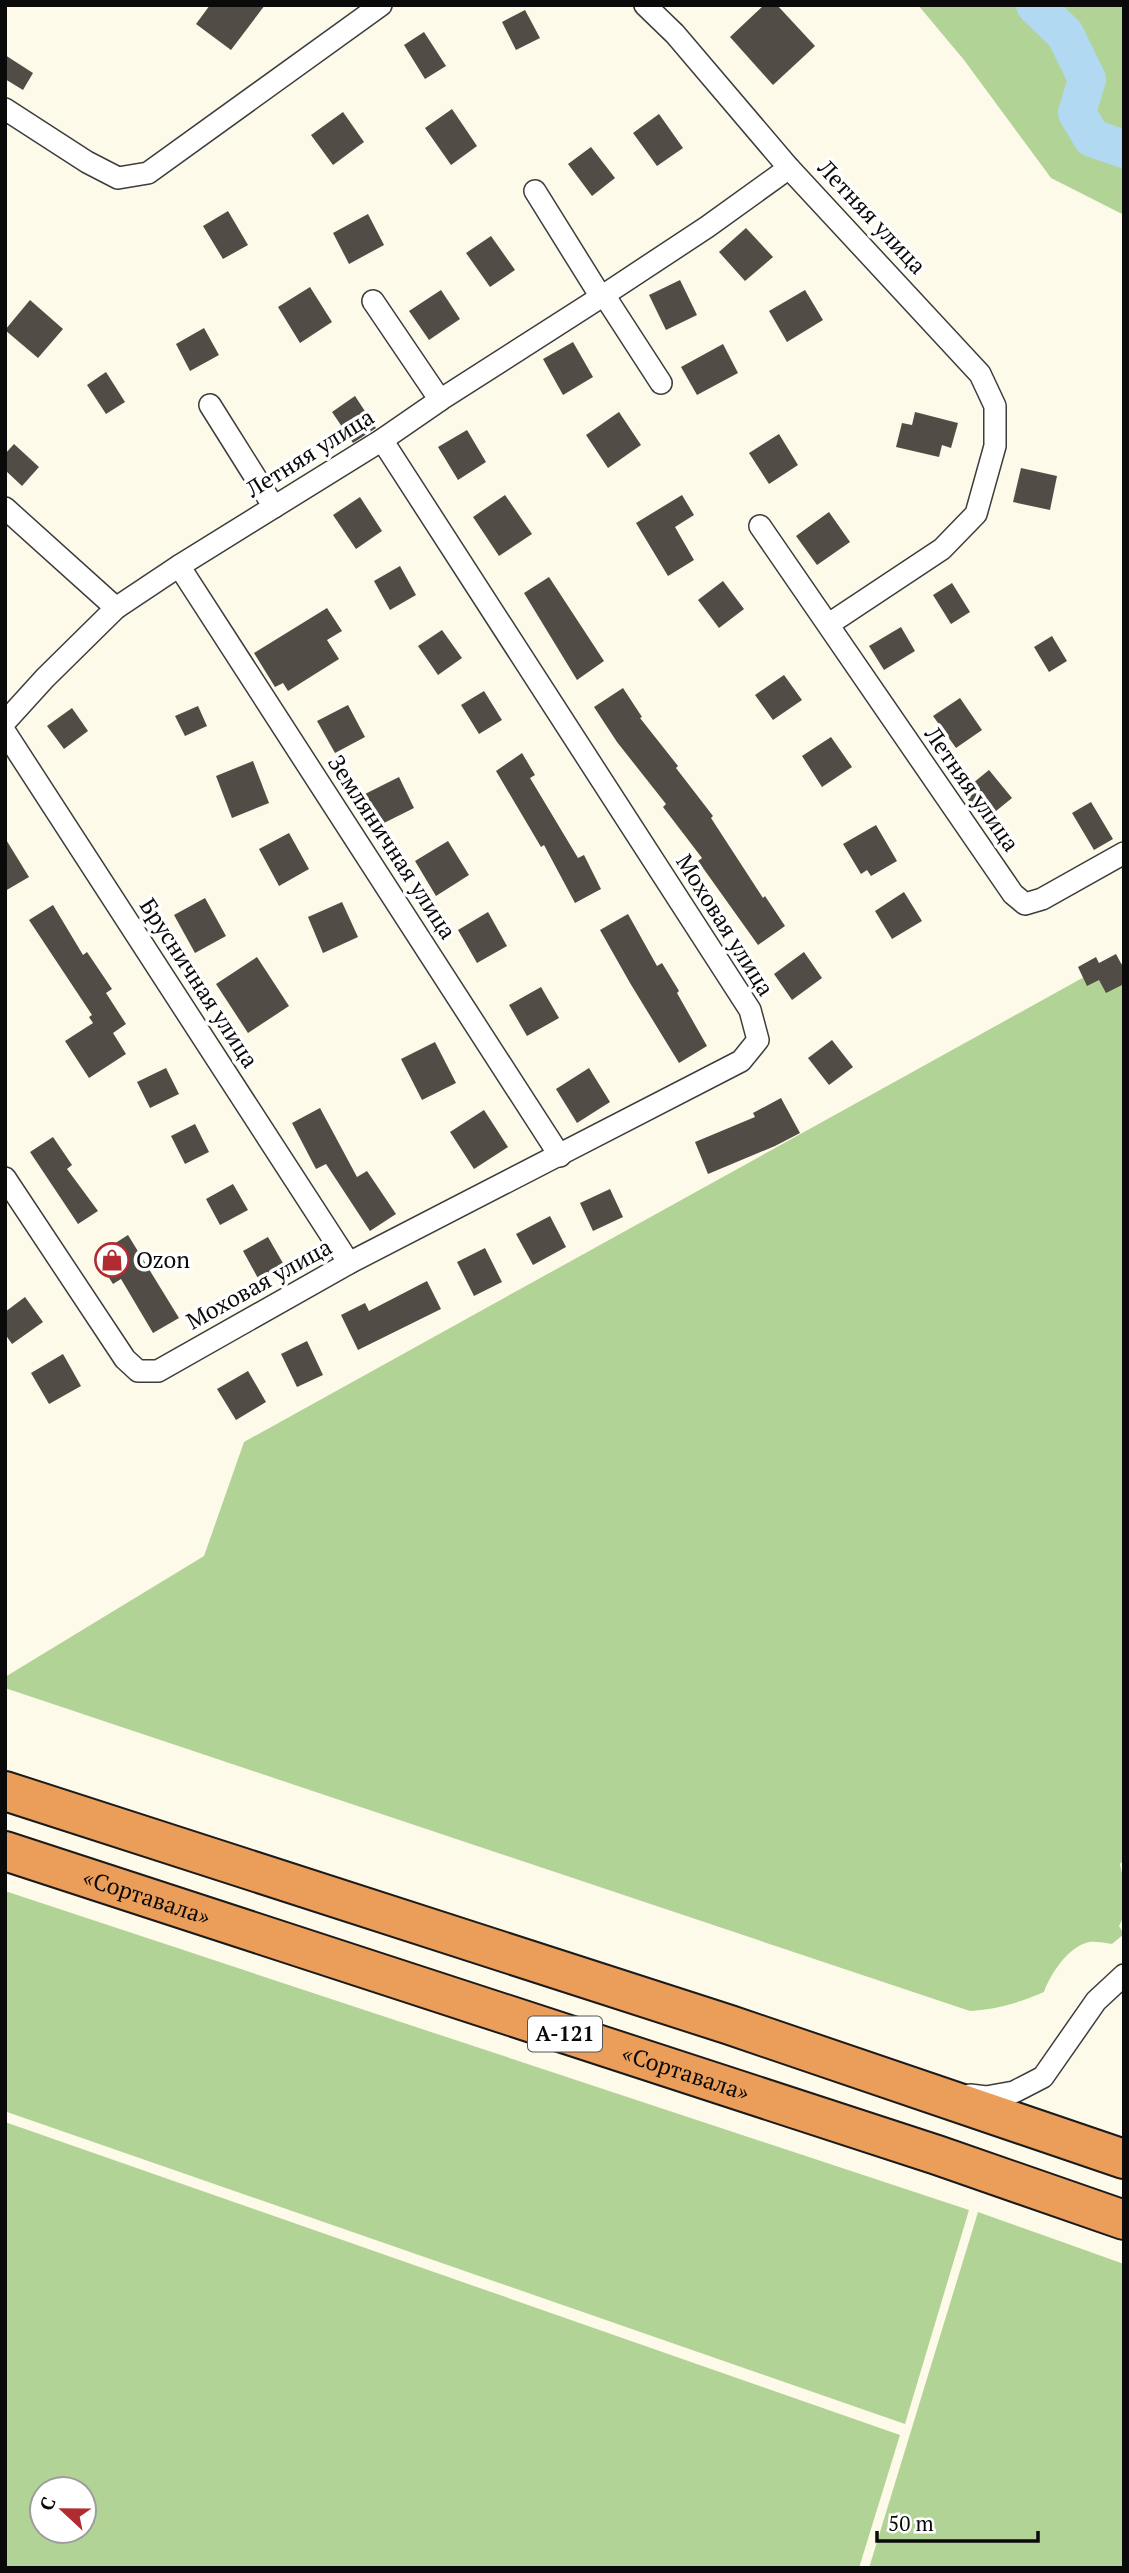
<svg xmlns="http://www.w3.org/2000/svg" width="1129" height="2573" viewBox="0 0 1129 2573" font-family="'PT Serif',serif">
	<rect width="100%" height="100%" fill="#fefae9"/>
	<g fill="#b1d496" fill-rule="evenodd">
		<polygon points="918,5 1124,5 1124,215 1051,178 964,60"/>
		<path d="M1113,961L1124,964V1860L1120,1864L1124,1883V1916L1119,1926L1124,1934L1112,1944C1105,1943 1095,1941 1089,1942C1068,1947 1051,1973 1044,1992C1019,2003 997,2009 970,2011L5,1688V1677L204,1556L244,1442Z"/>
		<polygon points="5,1891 969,2210 905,2424 7,2112 5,2107"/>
		<path d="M5,2122L900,2435L859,2568H5ZM84,2489V2531H42V2489Z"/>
		<polygon points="978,2212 1124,2264 1124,2568 869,2568"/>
	</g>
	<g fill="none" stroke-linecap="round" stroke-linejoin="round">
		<polyline stroke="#b1d9f1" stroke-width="38" points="1035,5 1065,34 1087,79 1077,113 1092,138 1124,149"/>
	</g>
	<g fill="#524c47">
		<polygon points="210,5 265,5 231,50 196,24"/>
		<polygon points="764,5 777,5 815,46 773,85 730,37"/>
		<polygon points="525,10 540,38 516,50 502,22"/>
		<polygon points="424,32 446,66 425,79 404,45"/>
		<polygon points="5,55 33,73 23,90 5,79"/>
		<polygon points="452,109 477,146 451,165 425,128"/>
		<polygon points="343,112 364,142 333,165 311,135"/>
		<polygon points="659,114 683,148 657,166 633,133"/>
		<polygon points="591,147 615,178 592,196 568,164"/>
		<polygon points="228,211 248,245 223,259 203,226"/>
		<polygon points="368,214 384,245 349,264 333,233"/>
		<polygon points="746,228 773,257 745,281 719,252"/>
		<polygon points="491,236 515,270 490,287 466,253"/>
		<polygon points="680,280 697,315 666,330 649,295"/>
		<polygon points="310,287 332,322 300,343 278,307"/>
		<polygon points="441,290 460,319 429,340 409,311"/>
		<polygon points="805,290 823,320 787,342 769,311"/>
		<polygon points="30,300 63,329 38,358 5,330"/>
		<polygon points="204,328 219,355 190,371 176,344"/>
		<polygon points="573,342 593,377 563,395 543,359"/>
		<polygon points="723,344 738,373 697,395 681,367"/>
		<polygon points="106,372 125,402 106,414 87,385"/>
		<polygon points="355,396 376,428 353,443 332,412"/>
		<polygon points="619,412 641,445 608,468 586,435"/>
		<polygon points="915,412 958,423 951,448 942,445 939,457 896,447 902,423 912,425"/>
		<polygon points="467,430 486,462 458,480 438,447"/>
		<polygon points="779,434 798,465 769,484 749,453"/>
		<polygon points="14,444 39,467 22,486 5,470 5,454"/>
		<polygon points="1021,468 1057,476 1050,510 1013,502"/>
		<polygon points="505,495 532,534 499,556 473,517"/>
		<polygon points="682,495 694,515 675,527 694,560 668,576 636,523"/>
		<polygon points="360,497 382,531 356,549 333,515"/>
		<polygon points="829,512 850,542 817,565 796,536"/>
		<polygon points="400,566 416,595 390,610 374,581"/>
		<polygon points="549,577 604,661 577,680 524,593"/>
		<polygon points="723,581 744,609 719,628 698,600"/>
		<polygon points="952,583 970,612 951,624 933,595"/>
		<polygon points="327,608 342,631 327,640 339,659 288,691 283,683 275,687 254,653"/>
		<polygon points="901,627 915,651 884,670 869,646"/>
		<polygon points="442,630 462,658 438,675 418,646"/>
		<polygon points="1052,636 1067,661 1049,672 1034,647"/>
		<polygon points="784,675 802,700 773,720 755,695"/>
		<polygon points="623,688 642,717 640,718 678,766 676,768 713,816 711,818 763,898 765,896 785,926 758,945 698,861 702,858 663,807 666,804 617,742 594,707"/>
		<polygon points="484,691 502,720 479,734 461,705"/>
		<polygon points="960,698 982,730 956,748 933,716"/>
		<polygon points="348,705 365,737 335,753 317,721"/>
		<polygon points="198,706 207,726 185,736 175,716"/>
		<polygon points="72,708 88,731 64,749 47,726"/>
		<polygon points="831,737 852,767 822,787 802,756"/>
		<polygon points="522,753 535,775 530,778 578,858 584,855 601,889 575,903 544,845 541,847 496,771"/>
		<polygon points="253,761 269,803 232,818 216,776"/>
		<polygon points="989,770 1012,798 985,820 962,792"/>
		<polygon points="399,777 414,808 380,825 365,794"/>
		<polygon points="1091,802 1113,839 1094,850 1072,813"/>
		<polygon points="876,825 897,861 871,876 867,870 861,874 843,844"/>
		<polygon points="289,833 309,869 279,886 259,849"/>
		<polygon points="5,838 29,877 5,891"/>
		<polygon points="448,841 469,875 436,896 415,861"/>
		<polygon points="904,892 922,921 892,939 875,911"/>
		<polygon points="205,898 226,936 195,953 174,915"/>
		<polygon points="342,902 358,937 323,953 308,917"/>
		<polygon points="53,905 83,955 87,952 112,989 106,993 126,1024 113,1033 126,1054 89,1078 65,1041 93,1023 89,1017 92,1015 29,920"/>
		<polygon points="488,912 507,946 477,963 458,930"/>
		<polygon points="628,914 657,966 662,963 679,991 677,993 707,1046 679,1063 630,983 600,930"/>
		<polygon points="804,952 822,978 792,1000 774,974"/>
		<polygon points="1116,954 1124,969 1124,984 1106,993 1099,980 1087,986 1078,967 1096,957 1099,963"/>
		<polygon points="257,957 289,1006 248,1033 216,984"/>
		<polygon points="541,987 559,1018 527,1036 509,1005"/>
		<polygon points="832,1040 853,1067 829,1085 808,1058"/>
		<polygon points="435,1042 456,1083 422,1100 401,1059"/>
		<polygon points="166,1068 179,1094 150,1108 137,1082"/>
		<polygon points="589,1068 610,1102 577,1123 556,1089"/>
		<polygon points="781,1098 800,1133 775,1146 708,1174 695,1142 755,1117 753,1113"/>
		<polygon points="320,1108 357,1177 367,1171 396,1214 370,1231 326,1164 316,1169 292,1123"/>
		<polygon points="484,1110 508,1147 474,1169 450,1132"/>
		<polygon points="195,1124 209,1152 185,1164 171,1136"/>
		<polygon points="53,1137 72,1165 67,1169 98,1211 78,1224 30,1152"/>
		<polygon points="233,1184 248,1210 220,1225 206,1199"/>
		<polygon points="610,1189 623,1217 593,1231 580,1203"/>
		<polygon points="550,1216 566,1247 533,1265 516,1234"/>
		<polygon points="128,1235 179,1318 153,1333 121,1279 113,1284 95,1256"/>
		<polygon points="268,1237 284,1265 259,1280 243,1251"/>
		<polygon points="485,1248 502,1282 474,1296 457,1262"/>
		<polygon points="427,1281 441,1309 358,1350 341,1315 365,1303 369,1311"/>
		<polygon points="25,1297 43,1322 12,1344 5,1334 5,1312"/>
		<polygon points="307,1341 323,1375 297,1387 281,1354"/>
		<polygon points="63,1354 81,1386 49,1404 31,1373"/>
		<polygon points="248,1371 266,1402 236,1420 217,1389"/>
	</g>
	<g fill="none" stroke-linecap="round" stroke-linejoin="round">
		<g stroke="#3d3d3d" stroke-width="24">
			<g id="street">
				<polyline points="645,5 675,34 789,168 980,374 995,406 995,446 976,514 942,549 829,624"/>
				<polyline points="5,109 87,162 118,178 148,173 381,5"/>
				<polyline points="535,191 601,297"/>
				<polyline points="604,295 661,383"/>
				<polyline points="373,301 440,400"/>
				<polyline points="210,405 274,507"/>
				<polyline points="5,508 116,608"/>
				<polyline points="760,526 1013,894 1025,904 1042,899 1124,853"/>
				<polyline points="179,566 560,1156"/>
				<polyline points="5,722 45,678 116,608 179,566 382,440 440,400 604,295 707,227 789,168"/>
				<polyline points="5,732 349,1263"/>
				<polyline points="5,1178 125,1359 138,1371 158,1371 349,1263 741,1061 758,1040 750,1010 382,440"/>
				<polyline points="970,2095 986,2097 1014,2092 1043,2077 1096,2001 1124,1975"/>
			</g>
		</g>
		<g stroke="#1b1b1b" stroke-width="42">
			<g id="highway">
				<polyline points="5,1791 730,2025 1124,2159"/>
				<path id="s1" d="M5,1851L937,2155L1124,2220"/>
			</g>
		</g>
		<use href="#street" stroke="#fff" stroke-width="21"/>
		<use href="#highway" stroke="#eb9d5a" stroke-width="38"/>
	</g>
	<defs>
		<g id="shop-ring" transform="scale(1.75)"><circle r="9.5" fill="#fff" stroke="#b02c31" stroke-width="1.5"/><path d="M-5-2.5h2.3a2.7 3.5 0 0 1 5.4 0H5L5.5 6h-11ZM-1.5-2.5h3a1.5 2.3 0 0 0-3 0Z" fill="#b02c31"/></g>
	</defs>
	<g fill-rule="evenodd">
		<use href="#shop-ring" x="112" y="1260"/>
	</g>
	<g text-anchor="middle" stroke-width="7" stroke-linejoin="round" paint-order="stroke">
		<rect fill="#fff" stroke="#545454" stroke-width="2" x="528" y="2016.5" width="74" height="35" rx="5"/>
		<g font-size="21" font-weight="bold" fill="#0a0a0a">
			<text x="565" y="2041">А-121</text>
		</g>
		<g font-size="23" fill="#0a0a0a" stroke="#fff">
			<text transform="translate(872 217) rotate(47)" y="8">Летняя улица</text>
			<text transform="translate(310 453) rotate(-32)" y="8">Летняя улица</text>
			<text transform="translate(972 789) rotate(55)" y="8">Летняя улица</text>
			<text transform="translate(392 847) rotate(57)" y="8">Земляничная улица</text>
			<text transform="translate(725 925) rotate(58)" y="8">Моховая улица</text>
			<text transform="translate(199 983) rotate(57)" y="8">Брусничная улица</text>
			<text transform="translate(259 1284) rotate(-29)" y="8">Моховая улица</text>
			<text dy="8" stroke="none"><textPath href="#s1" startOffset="149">«Сортавала»</textPath></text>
			<text dy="8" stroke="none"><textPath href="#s1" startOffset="716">«Сортавала»</textPath></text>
		</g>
		<g font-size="23" fill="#0a0a0a" stroke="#fff" text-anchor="start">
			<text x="136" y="1268">Ozon</text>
		</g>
	</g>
	<rect width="1129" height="2573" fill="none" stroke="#0a0a0a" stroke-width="14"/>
	<g transform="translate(63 2510) rotate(292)"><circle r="33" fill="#ffffff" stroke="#9d9d9d" stroke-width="2"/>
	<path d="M0-5L12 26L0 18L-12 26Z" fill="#b02c31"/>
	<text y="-10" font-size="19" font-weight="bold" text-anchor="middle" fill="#0a0a0a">С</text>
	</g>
	<path d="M877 2531v10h161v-10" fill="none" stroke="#0a0a0a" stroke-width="3.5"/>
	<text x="888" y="2531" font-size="21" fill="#0a0a0a" stroke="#ffffff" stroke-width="5" paint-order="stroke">50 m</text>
</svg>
